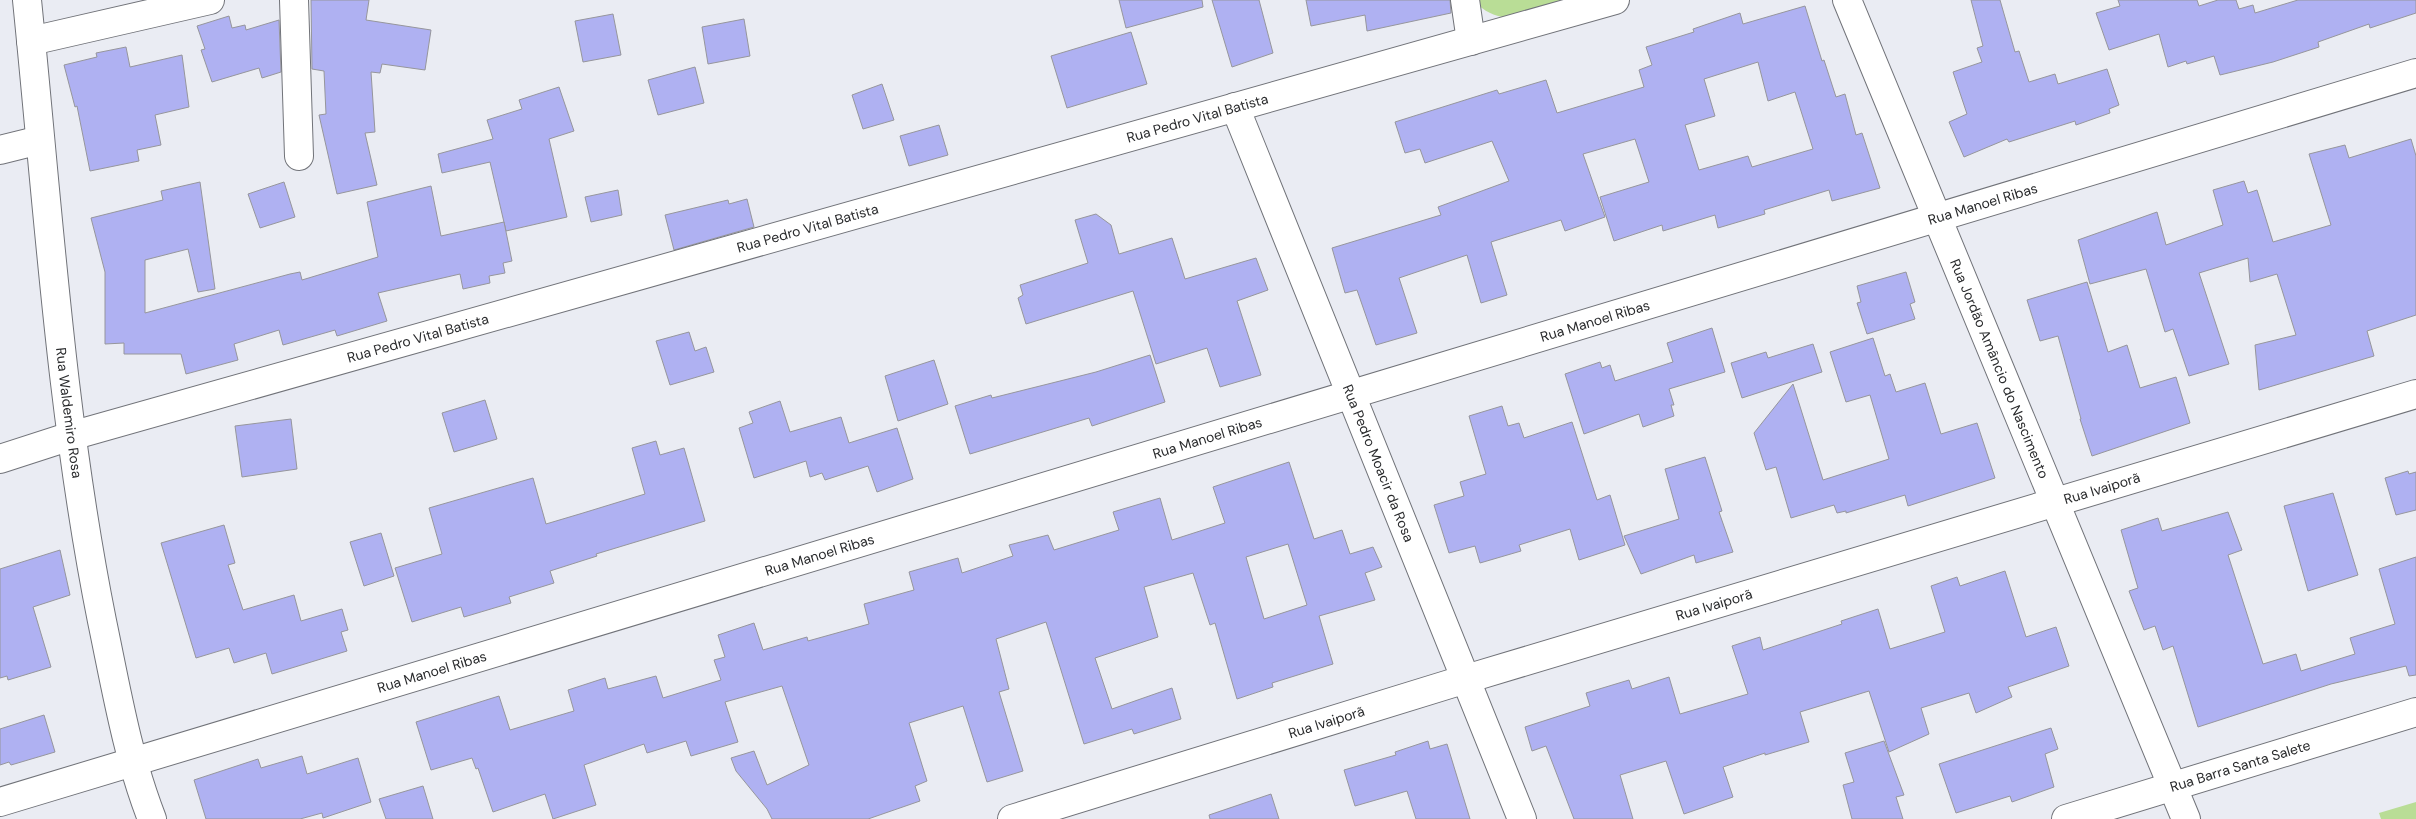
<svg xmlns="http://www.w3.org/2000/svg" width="2416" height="819" viewBox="0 0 2416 819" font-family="'DM Sans',sans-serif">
	<rect width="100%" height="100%" fill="#eaecf3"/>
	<g fill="#b9dd96">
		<path d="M1478,0H1565C1533,11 1507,30 1478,5Z"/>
		<polygon points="2416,802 2416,819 2381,819 2379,813"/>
	</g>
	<g fill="#afb1f2" stroke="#96969c" fill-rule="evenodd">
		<polygon points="311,0 369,0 366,20 431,30 425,70 382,64 380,73 371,72 375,132 365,133 377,185 337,194 319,115 326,114 324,71 312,69"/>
		<polygon points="1119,0 1202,0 1203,7 1126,28"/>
		<polygon points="1212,0 1259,0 1273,53 1232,67"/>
		<polygon points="1306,0 1450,0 1451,13 1367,31 1365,15 1311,26"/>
		<polygon points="1971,0 2000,0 2015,52 2019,51 2029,82 2055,74 2058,84 2107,69 2119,105 2109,109 2110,113 2076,125 2075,121 2009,142 2007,139 1964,157 1949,122 1967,114 1953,72 1982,62 1977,48 1983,46"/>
		<polygon points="2118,0 2197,0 2199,6 2218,0 2236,0 2239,9 2253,5 2255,13 2298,0 2416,0 2416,13 2370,28 2369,24 2318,42 2319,47 2273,62 2220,75 2214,56 2187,64 2186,61 2168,67 2159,34 2109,50 2096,13 2120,6"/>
		<path d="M1805,6L1822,61L1824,60L1836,97L1845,94L1856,135L1862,133L1880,188L1832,201L1829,190L1764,210L1765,214L1718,228L1715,215L1663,231L1662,225L1614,241L1600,197L1649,182L1635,139L1583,154L1605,217L1565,231L1561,220L1491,242L1507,295L1481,303L1467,255L1399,278L1417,333L1376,345L1357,290L1345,293L1332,248L1441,215L1438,207L1509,181L1492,141L1425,163L1420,149L1405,153L1395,122L1497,90L1499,94L1546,80L1557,113L1644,87L1639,70L1652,65L1646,47L1694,32L1693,29L1740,13L1743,24ZM1758,62L1768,101L1795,92L1813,149L1752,167L1748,156L1699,170L1685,125L1715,116L1704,79Z"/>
		<polygon points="613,14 621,55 583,62 575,21"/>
		<polygon points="229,16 232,28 245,25 246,30 279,20 281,72 262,78 259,68 212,82 201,50 205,49 197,26"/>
		<polygon points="744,19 750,56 708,64 702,27"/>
		<polygon points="1131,32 1147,84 1067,108 1051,56"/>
		<polygon points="126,47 130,67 182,55 189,107 155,115 161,145 137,150 139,161 90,171 77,106 75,107 64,65 97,57 96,53"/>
		<polygon points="695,67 704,103 658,115 648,80"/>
		<polygon points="882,84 894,120 863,129 852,95"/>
		<polygon points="559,87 574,131 549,139 567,217 506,231 490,162 442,173 438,154 493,139 487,120 522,109 519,100"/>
		<polygon points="939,125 948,155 909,166 900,136"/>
		<polygon points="2411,139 2416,156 2416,315 2367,331 2374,356 2259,390 2255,345 2296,335 2277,274 2250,282 2248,258 2199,273 2229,364 2189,376 2173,329 2165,332 2146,269 2090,284 2078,240 2157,212 2166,245 2223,225 2213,190 2244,181 2248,193 2257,190 2273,242 2331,225 2309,154 2345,145 2349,158"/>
		<polygon points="200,182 215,289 198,292 188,249 145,260 145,313 290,274 300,272 302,280 378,257 367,202 431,186 441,236 504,222 512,261 503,263 505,273 489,276 490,283 463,289 460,274 378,293 387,321 337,336 335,330 283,345 279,330 234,344 238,360 186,374 181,354 124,354 124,343 105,344 105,272 91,218 163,200 161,191"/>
		<polygon points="284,182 295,217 260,228 248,194"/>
		<polygon points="618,190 622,215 591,222 585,197"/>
		<polygon points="747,199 754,227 674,250 665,215 728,200 729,204"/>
		<polygon points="1096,214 1111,225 1119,254 1172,238 1185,279 1256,258 1268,290 1237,301 1261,375 1220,387 1207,348 1156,364 1133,291 1026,324 1018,298 1023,295 1020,285 1088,263 1075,220"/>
		<polygon points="1906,272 1915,302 1910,304 1915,319 1867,334 1857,303 1861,302 1857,286"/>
		<polygon points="2087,282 2108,352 2127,345 2140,388 2176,377 2190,423 2092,456 2080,419 2081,419 2058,336 2040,341 2027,300"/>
		<polygon points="1712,328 1725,372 1669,389 1674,405 1671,405 1674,416 1643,427 1639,414 1584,434 1565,374 1600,362 1602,368 1610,365 1615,381 1673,362 1667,343"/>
		<polygon points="689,332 695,351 706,347 714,372 670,385 656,341"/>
		<polygon points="1873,338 1885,376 1890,374 1896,392 1925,383 1941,434 1977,423 1995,478 1908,506 1905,495 1846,513 1846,511 1837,513 1834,505 1791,518 1776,467 1766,470 1754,433 1793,384 1823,480 1889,459 1870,395 1846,402 1830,352"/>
		<polygon points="1813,344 1822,372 1742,398 1731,363 1766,352 1768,358"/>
		<polygon points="1150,355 1165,402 1092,426 1089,418 970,454 955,406 991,395 992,398 1096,372"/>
		<polygon points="934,360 948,404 898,421 885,376"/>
		<polygon points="485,400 497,439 454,452 442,413"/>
		<polygon points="780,401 790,432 841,417 849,443 897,428 913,479 877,492 868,466 825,480 822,473 810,477 806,461 754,478 739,428 753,423 749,412"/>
		<polygon points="1502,406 1508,426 1519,423 1524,438 1572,422 1597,500 1610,495 1625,545 1579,560 1570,529 1519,545 1521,551 1480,563 1475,546 1449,553 1434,505 1464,496 1460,482 1486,474 1469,416"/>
		<polygon points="291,419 297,469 242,477 235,426"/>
		<polygon points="656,441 660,455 684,448 705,521 596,554 597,556 550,571 554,583 509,597 511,603 464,617 461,607 412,622 395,568 442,554 429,508 533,478 546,524 583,513 645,494 632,448"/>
		<polygon points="1705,457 1722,511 1719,512 1733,552 1696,563 1694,555 1641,574 1624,536 1679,519 1665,469"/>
		<path d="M1289,462L1314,539L1342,530L1350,554L1373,547L1382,567L1365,573L1375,600L1319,616L1333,664L1272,683L1273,687L1237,699L1215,623L1210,625L1193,573L1144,587L1158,637L1095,658L1112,709L1172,688L1181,719L1134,734L1132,729L1084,744L1046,622L996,639L1009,689L999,692L1023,771L987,782L963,706L909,723L927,781L915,786L920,801L868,819H772L767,809L736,771L731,758L754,751L767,785L809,765L782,686L725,702L738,742L691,756L686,741L647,753L644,744L584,765L596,805L553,819L545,794L493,812L478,768L476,769L472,758L431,770L416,722L499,696L510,730L574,711L568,690L605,678L608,689L656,676L663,698L721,680L714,660L725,657L718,635L754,623L763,650L807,637L808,641L869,624L864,604L914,590L909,572L958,558L962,573L1013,556L1009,545L1048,535L1054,550L1119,530L1113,512L1160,498L1172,540L1225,523L1213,487ZM1288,544L1307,605L1264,619L1246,557Z"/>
		<polygon points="2408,471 2409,474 2416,472 2416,510 2396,515 2385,478"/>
		<polygon points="2333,493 2358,575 2308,591 2284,506"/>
		<polygon points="2228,512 2242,550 2228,555 2263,664 2296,654 2301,671 2355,654 2350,638 2395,624 2379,569 2416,557 2416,675 2409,676 2406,666 2331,684 2198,727 2173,646 2163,650 2155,626 2144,630 2129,591 2138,588 2121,530 2158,518 2162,531"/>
		<polygon points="224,525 235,563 228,565 243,610 294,595 301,621 342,609 348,630 341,632 347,651 272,674 266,653 234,663 229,648 196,658 161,543"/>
		<polygon points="381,533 394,576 364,586 350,542"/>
		<polygon points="60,550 70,595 33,607 51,667 8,680 7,676 0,678 0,569"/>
		<polygon points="2005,571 2026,637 2056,627 2069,666 2008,687 2012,697 1976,713 1969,693 1921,708 1929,734 1889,752 1869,691 1800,712 1809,742 1765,755 1765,753 1723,767 1733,797 1684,814 1666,761 1620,775 1633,819 1574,819 1546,746 1532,751 1525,727 1590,706 1586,693 1629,680 1632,689 1669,677 1680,714 1748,694 1732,646 1760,637 1763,650 1842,624 1841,621 1878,609 1890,649 1945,632 1931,586 1957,577 1960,586"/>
		<polygon points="44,715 55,752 11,765 9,762 0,765 0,729"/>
		<polygon points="2051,728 2058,749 2045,754 2054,787 2012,802 2010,796 1956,813 1939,764"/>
		<polygon points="1428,741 1430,749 1447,744 1470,819 1416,819 1407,791 1355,806 1344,770 1396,755 1395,752"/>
		<polygon points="1884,741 1904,795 1896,797 1903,819 1852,819 1843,785 1854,782 1845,753"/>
		<polygon points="302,756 307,774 358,758 371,802 323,818 322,813 300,819 206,819 194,780 258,759 261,768"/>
		<polygon points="423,786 433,819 386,819 379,799"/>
		<polygon points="1271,794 1279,819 1210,819 1209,815"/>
	</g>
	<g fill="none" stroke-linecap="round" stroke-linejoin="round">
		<g stroke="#717379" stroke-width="30">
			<g id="minor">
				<polyline points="294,0 299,156"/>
				<polyline points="1465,0 1471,41"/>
				<path id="s1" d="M1847,0L2186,819"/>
				<polyline points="31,41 210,0"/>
				<path id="s2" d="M1235,107L1522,819"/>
				<polyline points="0,150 40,140"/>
				<path id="s3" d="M0,459L71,436L1615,0"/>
				<path id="s4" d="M0,802L2416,73"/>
				<path id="s5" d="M2066,819L2416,712"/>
			</g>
		</g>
		<g stroke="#717379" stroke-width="30">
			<g id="tertiary">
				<path id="s6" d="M27,0C48,207 61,417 102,621C116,688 127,755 152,819"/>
				<path id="s7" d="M1012,819L1466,679L2416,394"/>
			</g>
		</g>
		<use href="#minor" stroke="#fff" stroke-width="28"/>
		<use href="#tertiary" stroke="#fff" stroke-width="28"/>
	</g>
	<g text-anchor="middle" stroke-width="5" stroke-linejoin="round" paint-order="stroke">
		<g font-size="14" fill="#2a2b2d" stroke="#eaecf3">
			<text dy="5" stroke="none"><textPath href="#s3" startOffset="1245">Rua Pedro Vital Batista</textPath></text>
			<text dy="5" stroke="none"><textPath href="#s4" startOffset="2071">Rua Manoel Ribas</textPath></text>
			<text dy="5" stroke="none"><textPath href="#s3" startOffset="840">Rua Pedro Vital Batista</textPath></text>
			<text dy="5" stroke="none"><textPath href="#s4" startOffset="1666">Rua Manoel Ribas</textPath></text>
			<text dy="5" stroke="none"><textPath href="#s3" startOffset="435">Rua Pedro Vital Batista</textPath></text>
			<text dy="5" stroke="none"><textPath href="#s1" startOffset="399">Rua Jordão Amâncio do Nascimento</textPath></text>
			<text dy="5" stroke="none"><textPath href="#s6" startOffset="415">Rua Waldemiro Rosa</textPath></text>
			<text dy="5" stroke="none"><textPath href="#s4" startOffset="1261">Rua Manoel Ribas</textPath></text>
			<text dy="5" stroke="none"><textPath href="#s2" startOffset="384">Rua Pedro Moacir da Rosa</textPath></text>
			<text dy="5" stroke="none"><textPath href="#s7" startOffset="1139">Rua Ivaiporã</textPath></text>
			<text dy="5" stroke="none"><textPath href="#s4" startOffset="856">Rua Manoel Ribas</textPath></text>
			<text dy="5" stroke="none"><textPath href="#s7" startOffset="734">Rua Ivaiporã</textPath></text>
			<text dy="5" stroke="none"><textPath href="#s4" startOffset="451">Rua Manoel Ribas</textPath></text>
			<text dy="5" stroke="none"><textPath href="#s7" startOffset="329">Rua Ivaiporã</textPath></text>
			<text dy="5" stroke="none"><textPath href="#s5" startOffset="182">Rua Barra Santa Salete</textPath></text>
		</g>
	</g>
</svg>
